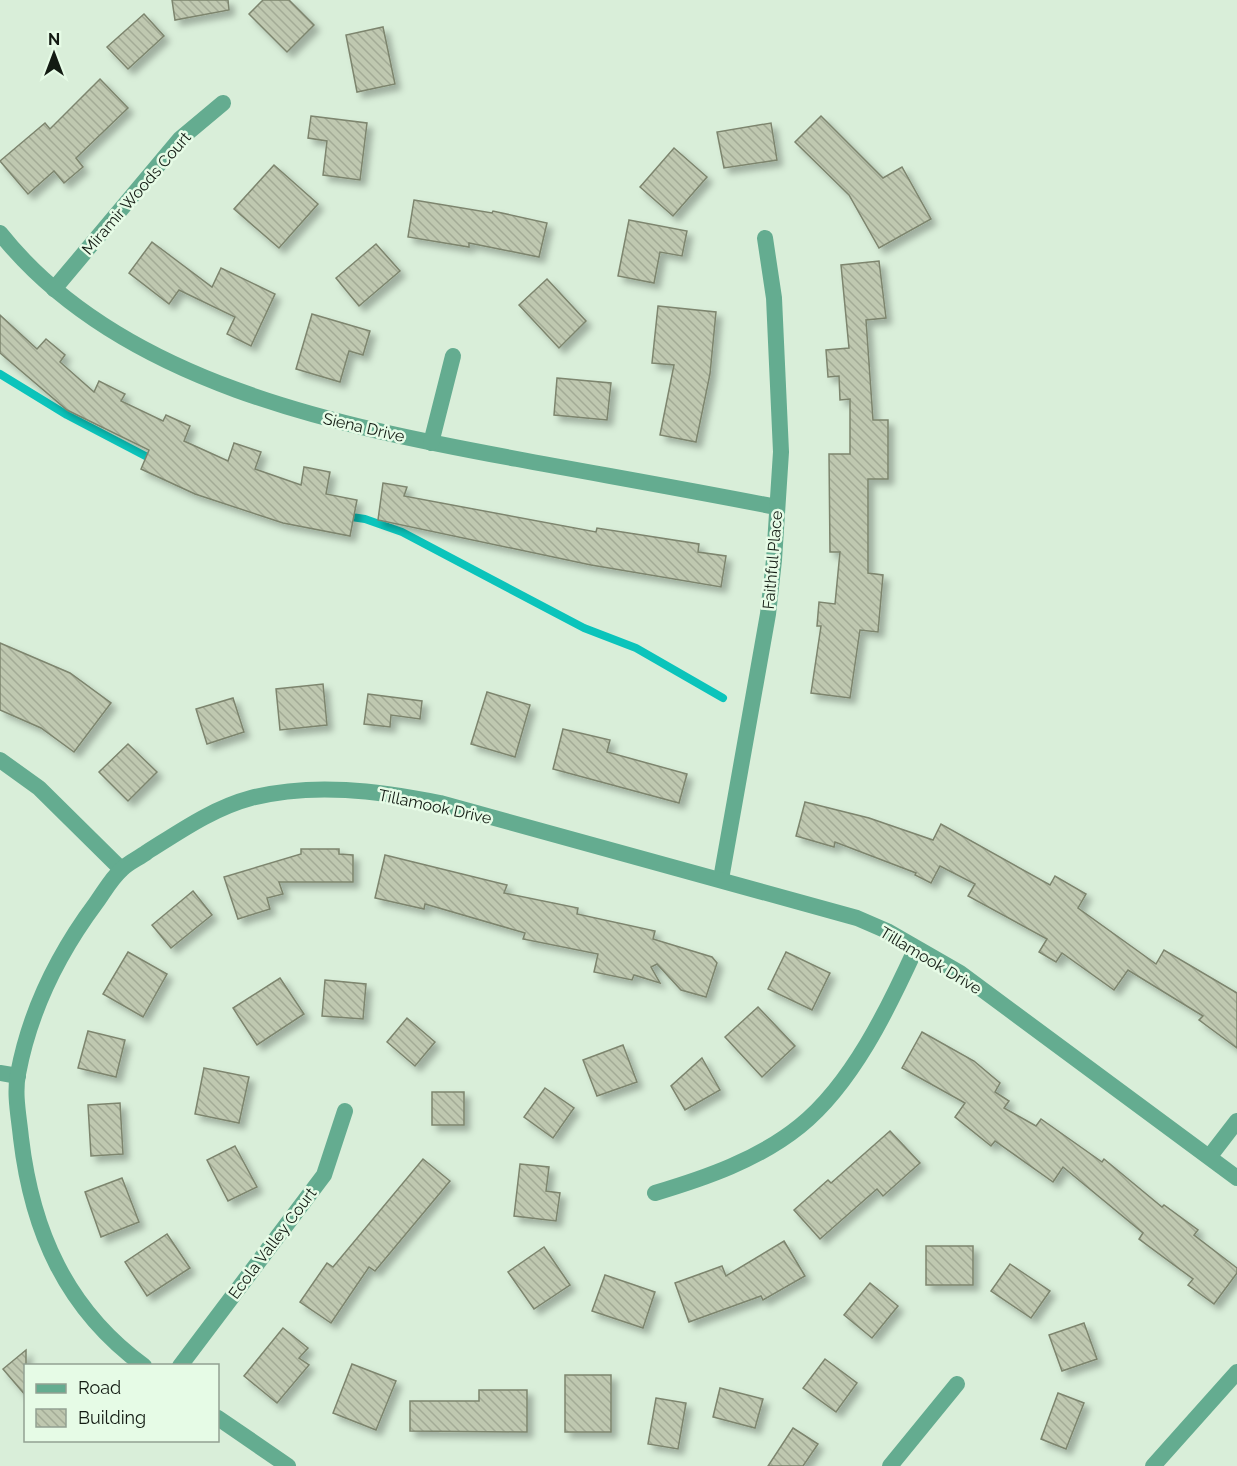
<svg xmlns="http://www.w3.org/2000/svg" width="1237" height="1466" viewBox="0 0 1237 1466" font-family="Raleway,sans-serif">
	<defs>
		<pattern id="building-back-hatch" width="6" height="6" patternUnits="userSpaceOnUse" patternTransform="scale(1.5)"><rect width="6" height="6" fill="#bfc8b0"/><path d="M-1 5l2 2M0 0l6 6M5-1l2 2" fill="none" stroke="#a3ab96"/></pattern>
		<filter id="shadow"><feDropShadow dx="5.5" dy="5.5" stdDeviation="3" flood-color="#0004"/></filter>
	</defs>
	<rect width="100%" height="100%" fill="#d9eed9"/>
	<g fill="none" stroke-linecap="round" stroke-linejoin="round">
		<g stroke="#0bc4bb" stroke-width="8">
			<polyline points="0,374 67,415 153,460"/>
			<polyline points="345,516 365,519 402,532 584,628 636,648 723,698"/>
		</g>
	</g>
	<g fill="url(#building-back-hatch)" stroke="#7d856e" stroke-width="1.5" filter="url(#shadow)">
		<polygon points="172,0 228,0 229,10 175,20"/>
		<polygon points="263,0 289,0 314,25 287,52 249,14"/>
		<polygon points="144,14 164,36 128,69 107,47"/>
		<polygon points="383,27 395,84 357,92 346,35"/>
		<polygon points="100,79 128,108 76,158 83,167 64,183 54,171 28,194 0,161 45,123 50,129"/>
		<polygon points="311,116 367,123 360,180 323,175 327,141 308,138"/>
		<polygon points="821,116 883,178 902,167 931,219 879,248 849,195 795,142"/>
		<polygon points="771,123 777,160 724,168 717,132"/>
		<polygon points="674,148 707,177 673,216 640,187"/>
		<polygon points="274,165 318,204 279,248 234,209"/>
		<polygon points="414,200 492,213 493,211 547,223 539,257 469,243 469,247 408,237"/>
		<polygon points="629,220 687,231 682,256 660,252 654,283 618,276"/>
		<polygon points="152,242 212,287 221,268 275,294 251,346 227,334 235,317 179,290 169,304 129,273"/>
		<polygon points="376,244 400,271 359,306 336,278"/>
		<polygon points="879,261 886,318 866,320 873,420 888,420 888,479 868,479 868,573 883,575 878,632 860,630 850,698 811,693 821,626 817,626 819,602 835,604 840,552 830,552 829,454 850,454 850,399 840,400 839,376 828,377 826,350 849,348 841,265"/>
		<polygon points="547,279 586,321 559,348 519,305"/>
		<polygon points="658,306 716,312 710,374 696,442 660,435 674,365 652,363"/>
		<polygon points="312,314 370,331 363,355 349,351 340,382 296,369"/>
		<polygon points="0,315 37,349 46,339 65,355 60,362 94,392 99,381 125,394 121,401 163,421 166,415 190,426 184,441 228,461 234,443 261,452 255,469 301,485 304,467 330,472 326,494 357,500 350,536 283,523 195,494 141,469 149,450 67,410 0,353"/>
		<polygon points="557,378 611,383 607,420 554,415"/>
		<polygon points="383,483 407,487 404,496 596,532 597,528 699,544 698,552 726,556 721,587 591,565 378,520"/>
		<polygon points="0,643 70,673 111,703 74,752 41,728 0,710"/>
		<polygon points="323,684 327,725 280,730 276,689"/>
		<polygon points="487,692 530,705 515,757 471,744"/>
		<polygon points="368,694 422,701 420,719 391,715 390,727 364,724"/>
		<polygon points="233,698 244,732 207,744 196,709"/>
		<polygon points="563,729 610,740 607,752 687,774 679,803 553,769"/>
		<polygon points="128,744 157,772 128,801 99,772"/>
		<polygon points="805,802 869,818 933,840 941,824 1050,885 1055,876 1086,894 1078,908 1156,964 1164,950 1237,993 1237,1048 1199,1020 1203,1016 1128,970 1114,990 1062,953 1056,962 1039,952 1047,939 968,896 975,884 940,866 931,883 915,875 916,873 835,842 834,847 796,836"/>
		<polygon points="301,849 339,849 339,854 353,855 353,882 279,882 283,894 267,898 270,909 238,919 224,877 301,854"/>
		<polygon points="385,855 507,885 504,893 578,908 577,914 655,931 653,939 712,957 717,963 706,997 681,990 657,964 651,967 660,983 634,975 632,980 594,972 598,954 523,939 525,933 425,904 424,909 375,898"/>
		<polygon points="193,891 212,915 171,948 152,925"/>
		<polygon points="128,952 167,974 143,1017 103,994"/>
		<polygon points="786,952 830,973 812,1010 768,989"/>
		<polygon points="280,978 304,1014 257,1045 233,1008"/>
		<polygon points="325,980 366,984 363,1019 322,1016"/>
		<polygon points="758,1007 795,1046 762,1077 725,1037"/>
		<polygon points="407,1018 435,1042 415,1066 387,1042"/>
		<polygon points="88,1031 125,1040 116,1077 78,1068"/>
		<polygon points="922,1032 974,1061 1000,1083 995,1092 1009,1101 1004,1108 1036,1126 1041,1119 1102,1162 1104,1159 1162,1207 1164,1205 1198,1230 1194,1235 1237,1268 1237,1273 1214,1304 1188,1285 1193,1279 1139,1239 1143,1233 1063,1167 1053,1182 995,1141 991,1146 955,1117 965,1103 902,1068"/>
		<polygon points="623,1045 637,1082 597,1096 583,1060"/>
		<polygon points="702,1058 720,1090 685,1110 671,1086"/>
		<polygon points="204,1068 249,1077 239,1123 195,1114"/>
		<polygon points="545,1088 574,1108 553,1138 524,1117"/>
		<rect x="432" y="1092" width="32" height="33"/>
		<polygon points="120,1103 123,1154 91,1156 88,1105"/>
		<polygon points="890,1131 920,1163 883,1196 877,1189 820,1239 794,1210 828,1180 831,1183"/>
		<polygon points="235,1146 257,1187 228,1201 207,1160"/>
		<polygon points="423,1159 450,1181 375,1271 369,1267 331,1323 300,1302 327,1263 333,1267"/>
		<polygon points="520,1164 549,1167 546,1191 560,1193 556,1221 514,1216"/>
		<polygon points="122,1178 139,1222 101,1237 85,1192"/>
		<polygon points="167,1234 190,1268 147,1296 125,1262"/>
		<polygon points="784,1241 805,1276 763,1300 761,1296 689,1322 675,1283 722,1266 726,1276"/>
		<rect x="926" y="1246" width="47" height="39"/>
		<polygon points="544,1247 570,1285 534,1309 508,1272"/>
		<polygon points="1010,1264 1050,1291 1031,1318 991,1291"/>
		<polygon points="605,1275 655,1292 643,1328 592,1311"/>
		<polygon points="870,1283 898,1306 872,1338 844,1315"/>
		<polygon points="1084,1323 1097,1359 1062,1371 1049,1335"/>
		<polygon points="283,1328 308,1348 299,1358 309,1365 277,1403 244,1376"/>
		<polygon points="26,1350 26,1396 3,1369"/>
		<polygon points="825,1359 857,1383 836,1412 803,1388"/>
		<polygon points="352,1364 396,1381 376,1430 333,1413"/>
		<rect x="565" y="1375" width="46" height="57"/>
		<polygon points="720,1388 763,1399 755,1428 713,1417"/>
		<polygon points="479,1390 527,1390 527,1432 410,1431 410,1401 479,1401"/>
		<polygon points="1058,1393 1084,1403 1066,1449 1041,1439"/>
		<polygon points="656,1398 686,1403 678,1449 648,1444"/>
		<polygon points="793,1428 818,1444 803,1466 768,1466"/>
	</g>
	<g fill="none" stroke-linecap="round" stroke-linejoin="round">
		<g stroke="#64ac90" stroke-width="16">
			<path d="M0,233C119,383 339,426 517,459C603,475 690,490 776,507"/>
			<polyline points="54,289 180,139 223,103"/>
			<polyline points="431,443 453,356"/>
			<polyline points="0,760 39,788 121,869"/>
			<polyline points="721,879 768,614 774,560 781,452 774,298 765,238"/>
			<polyline points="0,1073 18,1076"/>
			<polyline points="1210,1156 1237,1121"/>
			<path d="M655,1193C705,1178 758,1160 800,1126C852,1084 888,1009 915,950"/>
			<path d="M144,1366C66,1309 32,1231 21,1138C19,1117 14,1095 18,1074C30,1010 58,954 96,903C104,892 111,879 121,870C127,863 139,858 147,852C179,832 213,808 251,798C314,782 378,791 440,803L857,918L887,931L960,973L1237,1178"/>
			<polyline points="180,1366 324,1175 345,1111"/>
			<polyline points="218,1418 288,1466"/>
			<polyline points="890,1466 957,1384"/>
			<polyline points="1153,1466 1237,1372"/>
		</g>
	</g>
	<g text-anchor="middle" stroke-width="5" stroke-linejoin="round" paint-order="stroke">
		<g font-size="16" fill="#131b13" stroke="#e6fbe6">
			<text transform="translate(136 193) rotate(-49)" y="6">Miramir Woods Court</text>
			<text transform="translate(364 427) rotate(13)" y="6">Siena Drive</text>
			<text transform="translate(772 560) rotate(-85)" y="6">Faithful Place</text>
			<text transform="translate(435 806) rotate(12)" y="6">Tillamook Drive</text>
			<text transform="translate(931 960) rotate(31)" y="6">Tillamook Drive</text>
			<text transform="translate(272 1243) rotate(-53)" y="6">Ecola Valley Court</text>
		</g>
	</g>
	<rect x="24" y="1364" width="195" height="78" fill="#e6fbe6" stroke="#92a192" stroke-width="1.5"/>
	<rect x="36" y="1384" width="30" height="9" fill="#64ac90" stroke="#92a192" stroke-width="1.5"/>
	<text x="78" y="1394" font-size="18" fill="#131b13">Road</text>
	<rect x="36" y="1409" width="30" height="18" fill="url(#building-back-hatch)" stroke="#92a192" stroke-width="1.5"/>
	<text x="78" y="1424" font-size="18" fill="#131b13">Building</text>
	<g transform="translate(54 54)" stroke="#e6fbe6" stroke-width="4.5" paint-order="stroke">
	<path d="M0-4.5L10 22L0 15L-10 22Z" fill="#131b13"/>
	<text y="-9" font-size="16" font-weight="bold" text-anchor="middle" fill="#131b13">N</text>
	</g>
</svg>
